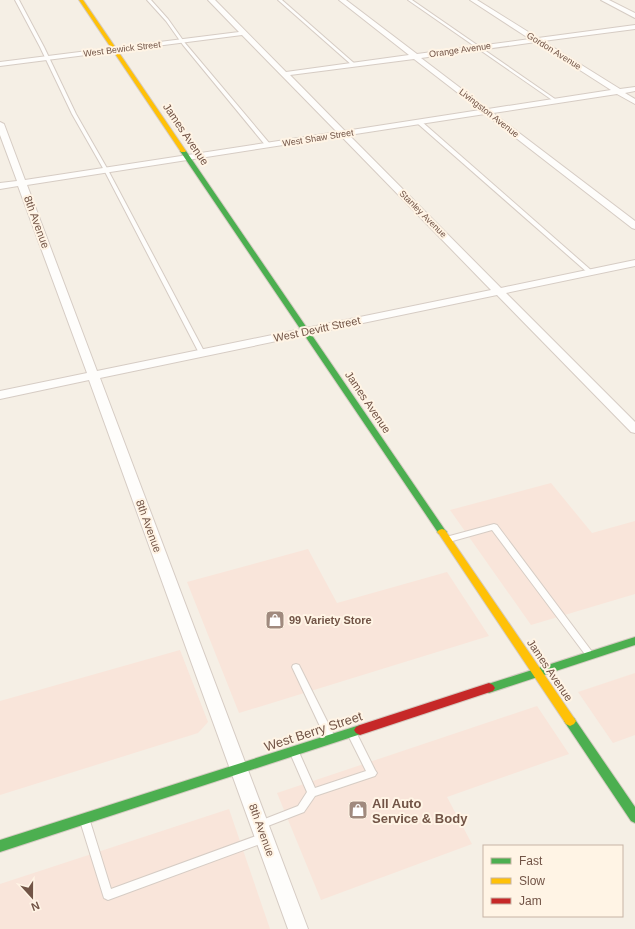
<svg xmlns="http://www.w3.org/2000/svg" width="635" height="929" viewBox="0 0 635 929" font-family="Helvetica,sans-serif">
	<rect width="100%" height="100%" fill="#f5efe5"/>
	<g fill="#f9e5da">
		<polygon points="551,483 592,533 635,521 635,594 531,625 450,510"/>
		<polygon points="308,549 337,603 447,572 489,636 239,713 187,582"/>
		<polygon points="180,650 208,722 198,733 0,795 0,701"/>
		<polygon points="635,673 635,735 613,743 578,692"/>
		<polygon points="537,706 569,754 447,797 472,844 321,900 277,793"/>
		<polygon points="229,809 270,929 0,929 0,884"/>
	</g>
	<g fill="none" stroke-linecap="round" stroke-linejoin="round">
		<g stroke="#d6ccc4" stroke-width="2">
			<g id="lane">
				<polygon points="15,0 19,0 44,47 76,114 108,170 205,353 204,354 200,354 199,353 104,170 72,114 40,47"/>
				<polygon points="147,0 151,0 168,19 185,43 270,144 270,146 266,146 183,45 166,21"/>
				<polygon points="278,0 282,0 355,64 355,66 353,66"/>
				<polygon points="408,0 412,0 558,101 555,102"/>
				<polygon points="417,121 421,121 592,271 592,273 588,273 417,123"/>
				<polygon points="494,524 497,525 593,653 594,655 593,657 590,658 587,657 492,530 449,542 446,541 445,539 446,537"/>
				<polygon points="296,664 299,665 335,737 333,740 330,741 327,740 325,737 292,667 293,665"/>
				<polygon points="352,729 355,730 375,770 377,773 375,776 315,796 304,812 260,829 257,828 255,825 257,822 298,806 307,792 290,753 292,750 295,749 298,750 315,788 366,771 347,733 349,730"/>
				<polygon points="85,817 88,818 90,821 111,889 264,833 268,835 269,838 268,841 108,900 104,898 103,895 80,821 82,818"/>
			</g>
		</g>
		<g stroke="#d6ccc4" stroke-width="2">
			<g id="street">
				<path d="M208,0H215L286,72L409,55L339,0H346L417,54L530,39L470,0H477L538,38L635,25V29L543,41L620,89L635,87V91L625,93L635,99V104L617,94L493,113L635,221V229L632,228L485,114L349,135L501,288L635,260V266L506,293L635,422V433L631,432L497,295L100,378L308,929H288L89,380L0,399V391L87,373L18,186L0,189V183L17,181L0,135V122L4,124L25,180L337,132L242,35L0,66V62L239,32ZM536,42L611,90L488,109L421,58ZM414,59L480,110L345,131L290,75ZM341,136L491,290L97,371L27,185Z"/>
				<polygon points="601,0 609,0 635,13 635,18"/>
			</g>
		</g>
		<g stroke="#d5cbc2" stroke-width="2">
			<g id="fast">
				<polygon points="181,150 186,151 445,530 447,532 445,534 439,534 180,151"/>
				<polygon points="635,637 635,645 489,693 485,691 483,688 485,685"/>
				<polygon points="570,716 574,718 635,807 635,823 631,821 566,724 564,721 566,718"/>
				<polygon points="360,725 364,727 366,730 364,733 0,852 0,840"/>
			</g>
		</g>
		<g stroke="#d5cbc2" stroke-width="2">
			<g id="slow">
				<polygon points="79,0 83,0 186,151 185,152 181,152"/>
				<polygon points="442,529 445,530 574,718 576,721 574,724 570,726 566,724 439,534 437,532 439,530"/>
			</g>
		</g>
		<g stroke="#d5cbc2" stroke-width="2">
			<polygon id="jam" points="489,683 493,685 495,688 493,691 360,735 356,733 354,730 356,727 360,725"/>
		</g>
		<use href="#lane" fill="#fefdfb" fill-rule="evenodd"/>
		<use href="#street" fill="#fefdfb" fill-rule="evenodd"/>
		<use href="#fast" fill="#4caf50" fill-rule="evenodd"/>
		<use href="#slow" fill="#ffc107" fill-rule="evenodd"/>
		<use href="#jam" fill="#c62828" fill-rule="evenodd"/>
	</g>
	<defs>
		<g id="shop-square" transform="scale(1)"><rect x="-9" y="-9" width="18" height="18" rx="4" fill="#a08a7e" stroke="#fff4e5"/><path d="M-5-2.5h2.3a2.7 3.5 0 0 1 5.4 0H5L5.5 6h-11ZM-1.5-2.5h3a1.5 2.3 0 0 0-3 0Z" fill="#fff"/></g>
	</defs>
	<g fill-rule="evenodd">
		<use href="#shop-square" x="275" y="620"/>
		<use href="#shop-square" x="358" y="810"/>
	</g>
	<g text-anchor="middle" stroke-width="4" stroke-linejoin="round" paint-order="stroke">
		<g font-size="9" fill="#725446" stroke="#fff4e5">
			<text transform="translate(122 49) rotate(-7)" y="3">West Bewick Street</text>
			<text transform="translate(460 50) rotate(-8)" y="3">Orange Avenue</text>
			<text transform="translate(554 51) rotate(32)" y="3">Gordon Avenue</text>
			<text transform="translate(489 113) rotate(38)" y="3">Livingston Avenue</text>
			<text transform="translate(318 138) rotate(-9)" y="3">West Shaw Street</text>
			<text transform="translate(423 214) rotate(45)" y="3">Stanley Avenue</text>
		</g>
		<g font-size="11" fill="#725446" stroke="#fff4e5">
			<text transform="translate(186 134) rotate(56)" y="4">James Avenue</text>
			<text transform="translate(37 222) rotate(70)" y="4">8th Avenue</text>
			<text transform="translate(317 329) rotate(-12)" y="4">West Devitt Street</text>
			<text transform="translate(368 402) rotate(56)" y="4">James Avenue</text>
			<text transform="translate(149 526) rotate(70)" y="4">8th Avenue</text>
			<text transform="translate(550 670) rotate(56)" y="4">James Avenue</text>
			<text transform="translate(262 830) rotate(70)" y="4">8th Avenue</text>
		</g>
		<g font-size="11" font-weight="bold" fill="#725446" stroke="#fff4e5" text-anchor="start">
			<text x="289" y="624">99 Variety Store</text>
		</g>
		<g font-size="13" fill="#725446" stroke="#fff4e5">
			<text transform="translate(313 731) rotate(-18)" y="5">West Berry Street</text>
		</g>
		<g font-size="13" font-weight="bold" fill="#725446" stroke="#fff4e5" text-anchor="start">
			<text x="372" y="808">All Auto<tspan x="372" dy="15">Service &amp; Body</tspan></text>
		</g>
	</g>
	<rect x="483" y="845" width="140" height="72" fill="#fff4e5" stroke="#c7b4a5"/>
	<rect x="491" y="858" width="20" height="6" fill="#4caf50" stroke="#c7b4a5"/>
	<text x="519" y="865" font-size="12" fill="#725446">Fast</text>
	<rect x="491" y="878" width="20" height="6" fill="#ffc107" stroke="#c7b4a5"/>
	<text x="519" y="885" font-size="12" fill="#725446">Slow</text>
	<rect x="491" y="898" width="20" height="6" fill="#c62828" stroke="#c7b4a5"/>
	<text x="519" y="905" font-size="12" fill="#725446">Jam</text>
	<g transform="translate(32 897) rotate(159)" stroke="#fff4e5" stroke-width="3" paint-order="stroke">
	<path d="M0-3L7 15L0 10L-7 15Z" fill="#725446"/>
	<text y="-6" font-size="11" font-weight="bold" text-anchor="middle" fill="#725446">N</text>
	</g>
</svg>
